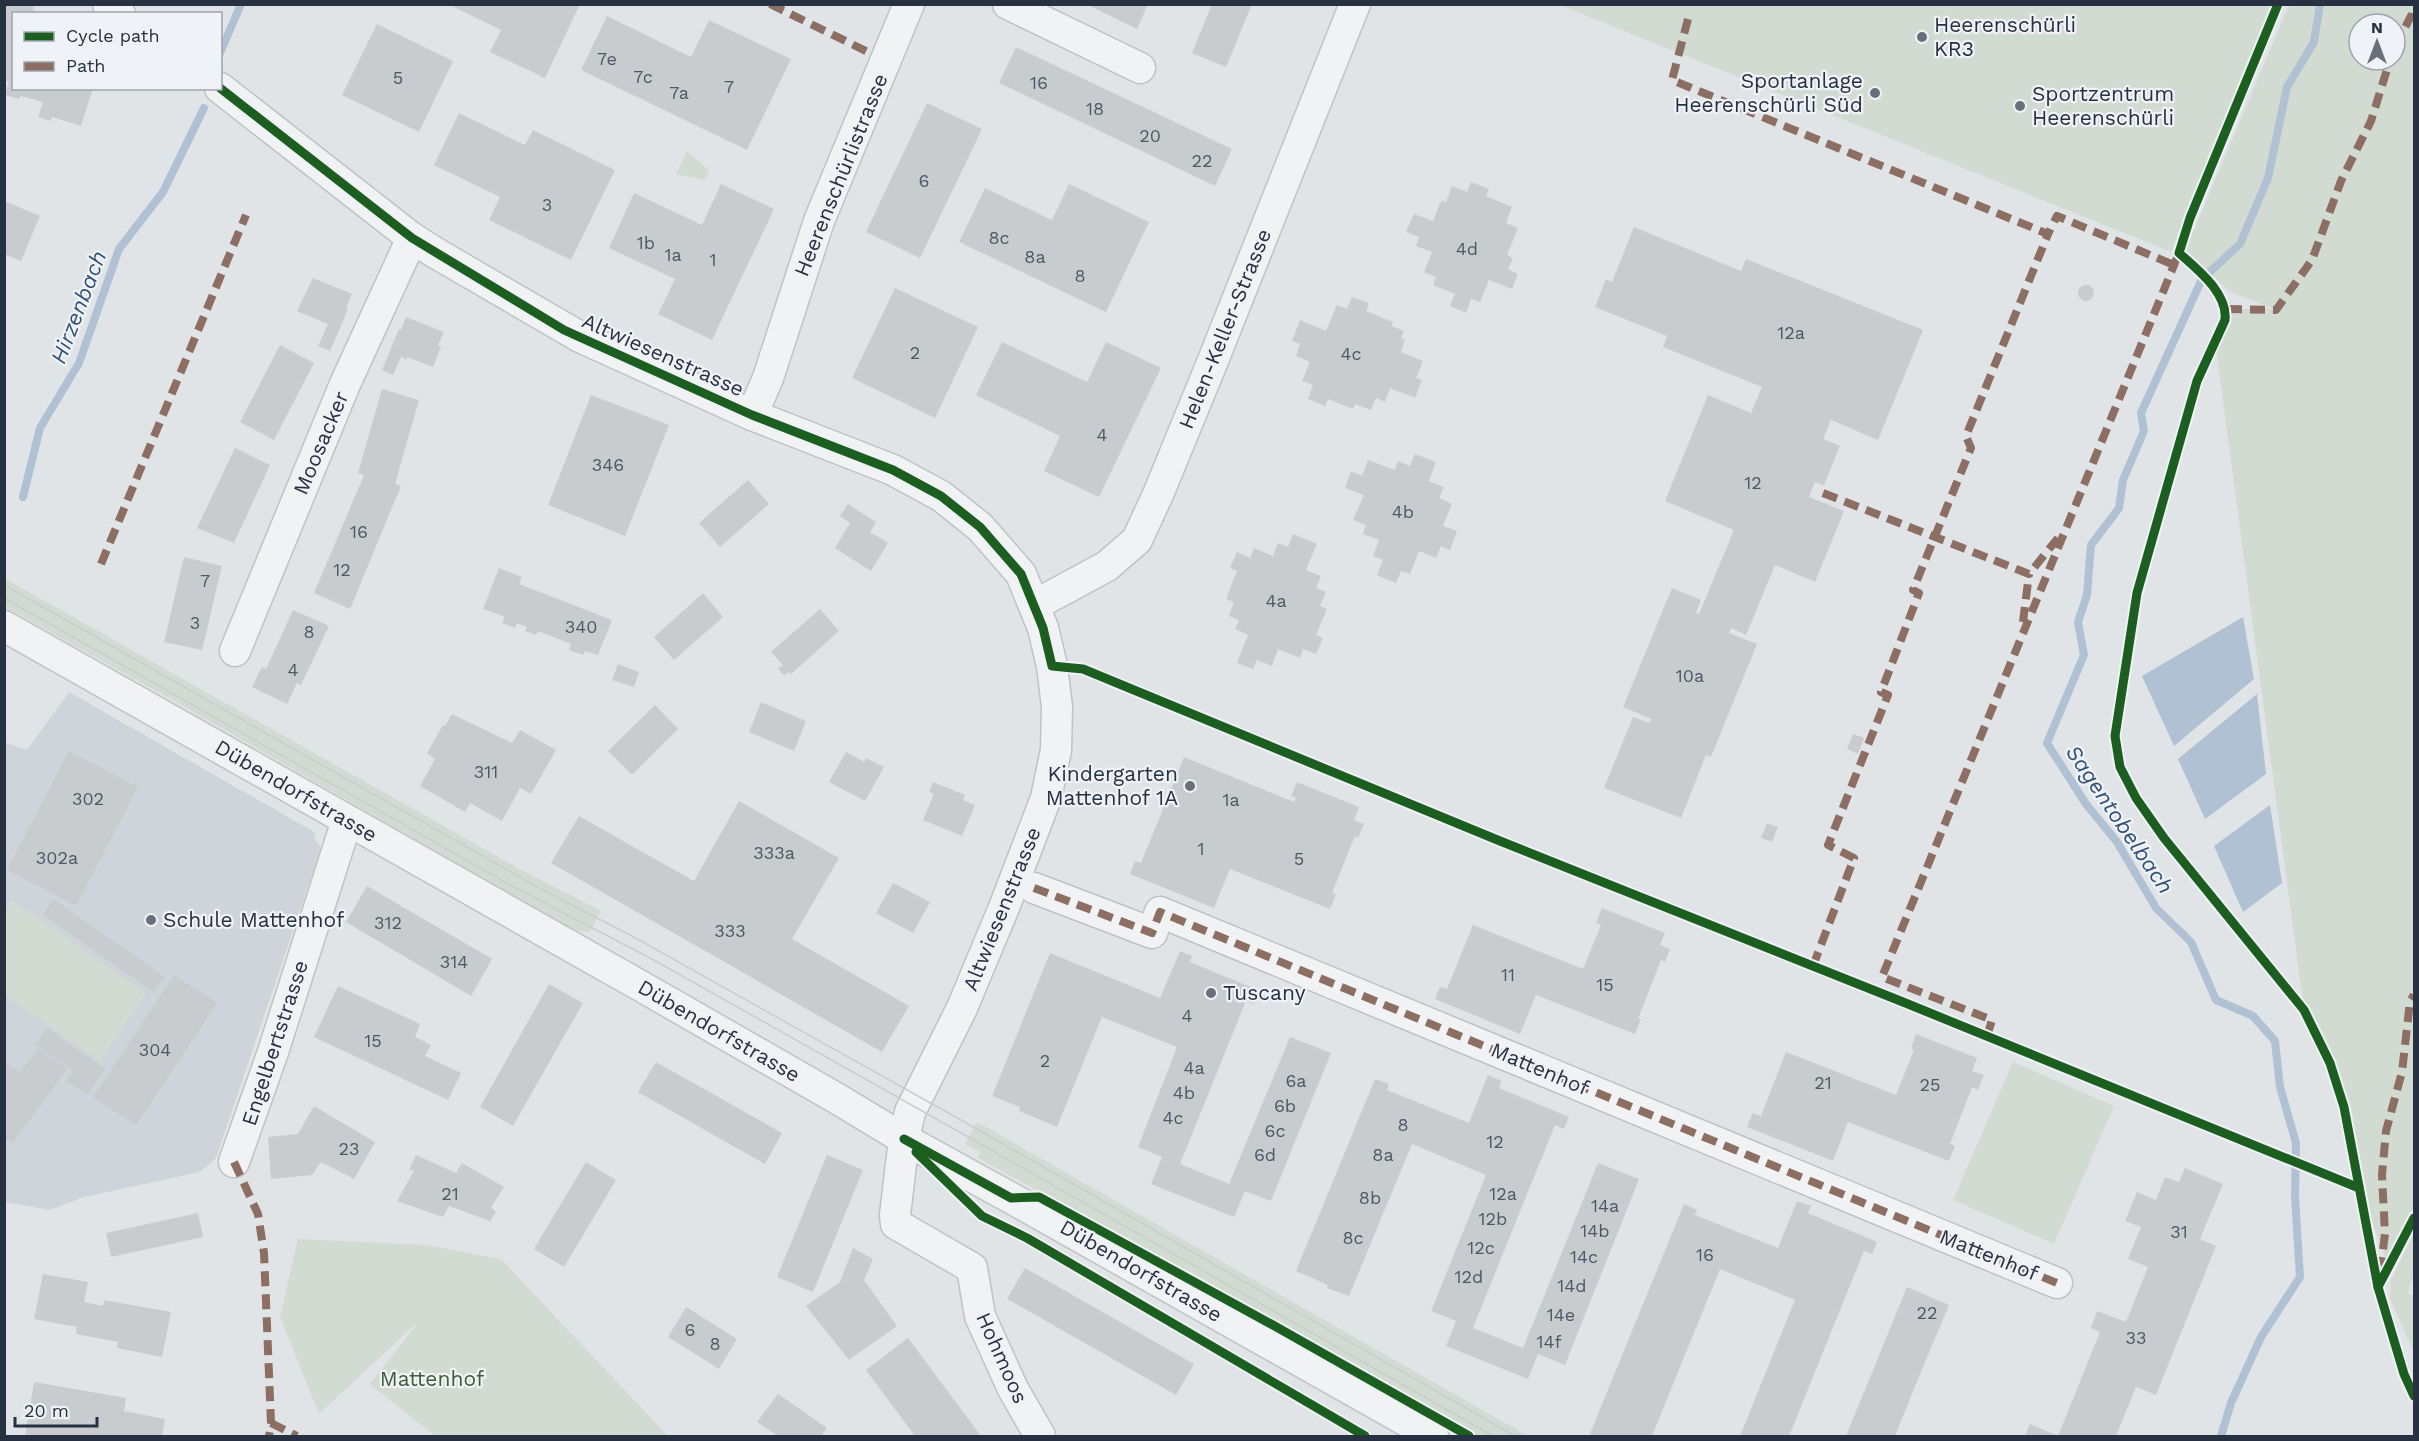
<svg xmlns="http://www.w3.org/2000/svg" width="2419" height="1441" viewBox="0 0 2419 1441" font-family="'Work Sans',sans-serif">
	<rect width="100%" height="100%" fill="#e1e4e7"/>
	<polygon fill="#cfd3da" points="69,692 316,833 314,838 321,848 216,1158 200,1172 84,1197 50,1210 5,1202 4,742 27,750"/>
	<g fill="#d2dbd2" fill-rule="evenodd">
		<polygon points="1560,5 2271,5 2171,252"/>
		<path d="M2289,5H2414V1206L2386,1259L2359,1188L2344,1107L2330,1063L2304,1010L2215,341L2227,309H2274L2232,293L2185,251ZM2359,24H2395V60H2359Z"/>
		<polygon points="687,151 707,169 709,174 704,180 676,174"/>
		<polygon points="4,578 518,868 601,911 590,932 575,931 183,706 5,607"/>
		<polygon points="11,900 146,993 100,1061 5,995 5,910"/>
		<polygon points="2013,1062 2114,1106 2054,1244 1953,1200"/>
		<polygon points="977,1122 1528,1436 1477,1436 977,1157 980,1152 965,1144"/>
		<polygon points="2414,1232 2414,1274 2408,1293 2414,1296 2414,1352 2390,1299 2391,1280"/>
		<polygon points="298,1239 426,1245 501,1259 668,1436 435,1436 370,1384 419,1321 319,1414 280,1317"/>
	</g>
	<g fill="#afc1d3">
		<polygon points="2243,617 2254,679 2174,746 2142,676"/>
		<polygon points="2257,694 2266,774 2205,819 2178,759"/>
		<polygon points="2270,805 2282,883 2243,912 2214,846"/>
	</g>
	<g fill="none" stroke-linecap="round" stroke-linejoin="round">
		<g stroke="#afc1d3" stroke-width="8">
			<polyline points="220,53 241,4"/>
			<polyline points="23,497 40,428 79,363 119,249 163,192 204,108"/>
			<polyline points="2221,1436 2231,1403 2261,1337 2300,1277 2295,1197 2296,1143 2280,1087 2275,1041 2253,1016 2216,1000 2191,942 2156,908 2117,842 2086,804 2047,743 2084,655 2078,622 2087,595 2091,545 2119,508 2123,480 2144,431 2141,413 2202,279 2240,244 2268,178 2287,87 2314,42 2320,4"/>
		</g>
	</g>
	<g fill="#c9cccf">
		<polygon points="4,4 32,4 34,5 33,10 42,13 14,14 14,88 93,88 81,126 52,117 51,121 38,117 43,102 20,96 19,99 5,95 9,82 4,80"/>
		<polygon points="448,4 580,4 545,78 490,52 501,30"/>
		<polygon points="1086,4 1148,4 1137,29"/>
		<polygon points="1212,4 1252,4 1226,67 1192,53"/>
		<polygon points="607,16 691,57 709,20 791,59 747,150 581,70"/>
		<polygon points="377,24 453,61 419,132 342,95"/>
		<polygon points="1016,47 1232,149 1215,186 999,83"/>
		<polygon points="927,103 982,129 920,258 866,232"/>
		<polygon points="459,113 525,145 533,130 615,170 571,260 489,220 500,197 434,165"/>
		<polygon points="1471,182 1489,189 1486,196 1512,207 1506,223 1518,228 1507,255 1513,258 1508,269 1518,274 1512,289 1489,280 1480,302 1471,299 1466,313 1450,306 1455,294 1433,285 1436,277 1424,272 1432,252 1416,246 1419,237 1406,232 1414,214 1433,221 1441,201 1446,202 1452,186 1467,192"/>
		<polygon points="721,184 774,209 712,340 658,314 675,279 609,248 634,193 702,225"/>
		<polygon points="1069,184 1149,222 1106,312 959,242 985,188 1052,220"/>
		<polygon points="4,201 40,216 21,261 4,254"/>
		<polygon points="1634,227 1741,271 1746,259 1923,330 1878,440 1831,420 1823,439 1840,446 1824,485 1815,482 1809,497 1844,511 1815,582 1775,565 1746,635 1731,628 1729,633 1757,644 1711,757 1706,755 1681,818 1604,788 1633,717 1650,723 1651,719 1623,707 1672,588 1701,600 1696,613 1699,614 1734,530 1665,501 1708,395 1751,413 1762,387 1663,347 1667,336 1595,307 1606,279 1612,282"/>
		<polygon points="313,278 352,294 346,308 348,309 330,351 318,346 328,324 297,311"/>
		<circle cx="2086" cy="293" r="8"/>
		<polygon points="895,288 978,327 935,418 852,378"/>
		<polygon points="1352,297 1369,303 1366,311 1393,322 1392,326 1404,331 1401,338 1405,340 1401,352 1423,361 1416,378 1422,380 1415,398 1390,388 1385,402 1376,398 1371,410 1355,404 1353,409 1328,399 1325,406 1308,399 1313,385 1302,381 1310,362 1296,356 1300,344 1292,341 1300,320 1326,331 1337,305 1347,309"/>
		<polygon points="406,317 444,332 438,345 441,347 433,367 407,357 407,360 401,357 393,375 382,370 399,329 401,330"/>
		<polygon points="1002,342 1087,382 1106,342 1161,368 1099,497 1044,471 1060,436 976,395"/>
		<polygon points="280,345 314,363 274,440 240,422"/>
		<polygon points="382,389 419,400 395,484 401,486 350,609 314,593 364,475 358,473"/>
		<polygon points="591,395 669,425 625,536 548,505"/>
		<polygon points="235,448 270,465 234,543 197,528"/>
		<polygon points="1415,454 1436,462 1429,481 1444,487 1439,498 1452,504 1443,526 1457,531 1450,550 1441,546 1436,558 1419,551 1410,574 1401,571 1396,583 1377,575 1383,560 1373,556 1379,540 1363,534 1366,525 1353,520 1364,495 1345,488 1351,471 1362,476 1368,460 1395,470 1398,461 1410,466"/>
		<polygon points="748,480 769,504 720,547 699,523"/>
		<polygon points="848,504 876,522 870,532 888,543 871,571 835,548 850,523 840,516"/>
		<polygon points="1293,534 1317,544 1306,570 1321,576 1316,588 1326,592 1320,606 1327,609 1316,635 1323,638 1316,654 1303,649 1300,658 1278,649 1272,666 1257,660 1253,669 1237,663 1248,635 1235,629 1239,620 1229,616 1234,602 1226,599 1237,571 1230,568 1237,552 1250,558 1254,548 1273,556 1278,543 1288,547"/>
		<polygon points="184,557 222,566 202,650 164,642"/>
		<polygon points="499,568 522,577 519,584 612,620 598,655 585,651 583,655 569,650 571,644 538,631 536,635 525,631 527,627 517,623 515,628 502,623 505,617 483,609"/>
		<polygon points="703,593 723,617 674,660 654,637"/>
		<polygon points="820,609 839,631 791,674 789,672 784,675 778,669 783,665 771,652"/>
		<polygon points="293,610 329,626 301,685 297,683 287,704 252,687 262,667 266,669"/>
		<polygon points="618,664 639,672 634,687 612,680"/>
		<polygon points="761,702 806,721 794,751 749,732"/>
		<polygon points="655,705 678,729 632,775 608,751"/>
		<polygon points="452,714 512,743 520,730 556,750 531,794 520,788 502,821 470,803 465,812 420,786 435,759 427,753 443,725 445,726"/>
		<polygon points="1853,734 1864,738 1858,754 1847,749"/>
		<polygon points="69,751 138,787 76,906 7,870"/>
		<polygon points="846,752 864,762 866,758 884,767 865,801 829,782"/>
		<polygon points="1184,757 1294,802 1296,798 1291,796 1297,782 1359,807 1354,820 1364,824 1358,838 1355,836 1332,893 1336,894 1330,909 1230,869 1214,908 1130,874 1135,861 1141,863"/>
		<polygon points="933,782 965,795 963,800 975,805 962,836 923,820 934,794 929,792"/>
		<polygon points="739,801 839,858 792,939 909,1006 882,1052 551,863 579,816 694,881"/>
		<polygon points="1767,823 1778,827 1772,842 1761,838"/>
		<polygon points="893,883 930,902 913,933 876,913"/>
		<polygon points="367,886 492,959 471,996 346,922"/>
		<polygon points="53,899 165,977 154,992 43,915"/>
		<polygon points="1602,908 1665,933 1660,945 1670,949 1665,962 1661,960 1638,1019 1641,1019 1635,1034 1536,995 1520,1034 1435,999 1440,987 1447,989 1473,925 1583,969 1601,925 1596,923"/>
		<polygon points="1180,951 1192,956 1190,962 1260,991 1254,1004 1246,1001 1180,1164 1229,1184 1290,1037 1331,1053 1271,1201 1245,1191 1234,1217 1151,1184 1162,1157 1138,1147 1177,1047 1102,1017 1057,1127 1019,1111 1020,1107 992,1096 1050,953 1160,998"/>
		<polygon points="174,975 217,1003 136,1125 93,1097"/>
		<polygon points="549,984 583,1003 513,1126 480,1107"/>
		<polygon points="338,986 420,1024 415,1037 431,1045 425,1056 461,1073 448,1100 314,1037"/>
		<polygon points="47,1028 105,1069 87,1095 66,1081 73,1071 35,1044"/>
		<polygon points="1916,1034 1977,1058 1972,1071 1984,1075 1978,1090 1972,1087 1950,1144 1955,1146 1949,1161 1848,1122 1833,1161 1747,1127 1753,1113 1761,1116 1786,1052 1896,1095 1914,1050 1911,1048"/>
		<polygon points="38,1048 67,1069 12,1144 5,1138 5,1062 20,1072"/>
		<polygon points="656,1062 782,1133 765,1164 638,1092"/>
		<polygon points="1488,1075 1502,1081 1499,1088 1569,1117 1564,1129 1555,1125 1473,1328 1523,1348 1598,1163 1639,1179 1565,1365 1538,1354 1528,1379 1446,1346 1456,1321 1431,1311 1486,1175 1412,1144 1349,1296 1327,1288 1328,1285 1296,1271 1375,1079 1389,1084 1387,1090 1469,1123"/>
		<polygon points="314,1106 375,1142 354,1179 321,1162 312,1175 271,1179 268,1137 298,1134"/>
		<polygon points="416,1155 456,1173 462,1163 504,1187 491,1207 496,1212 490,1221 449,1206 443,1217 397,1201 414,1171 409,1169"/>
		<polygon points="827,1155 863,1170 813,1292 777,1277"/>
		<polygon points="586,1162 616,1180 564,1267 534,1249"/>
		<polygon points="2185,1168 2223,1184 2200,1239 2216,1246 2156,1395 2136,1387 2116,1436 2025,1436 2030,1424 2058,1436 2100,1332 2091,1328 2097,1311 2126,1322 2148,1267 2128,1259 2141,1227 2125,1221 2137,1192 2156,1200 2165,1177 2179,1182"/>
		<polygon points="1797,1201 1811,1206 1808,1213 1877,1242 1872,1254 1864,1251 1789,1436 1740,1436 1795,1300 1720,1269 1652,1436 1589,1436 1684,1204 1697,1210 1695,1215 1778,1248"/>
		<polygon points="198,1213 203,1237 111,1257 106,1233"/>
		<polygon points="853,1248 873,1259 864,1280 897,1326 849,1360 806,1306 840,1282"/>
		<polygon points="1025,1268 1194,1364 1176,1395 1007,1299"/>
		<polygon points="43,1274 88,1282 84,1302 103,1306 104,1300 171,1312 162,1357 117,1348 118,1342 76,1334 77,1327 34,1319"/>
		<polygon points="1907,1287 1949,1305 1918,1379 1895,1436 1846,1436"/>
		<polygon points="686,1307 737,1339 719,1369 668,1337"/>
		<polygon points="908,1338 952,1397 981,1436 915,1436 866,1370"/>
		<polygon points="34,1382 126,1398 124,1411 165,1419 162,1436 25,1436"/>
		<polygon points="778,1394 827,1428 821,1436 778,1436 757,1422"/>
	</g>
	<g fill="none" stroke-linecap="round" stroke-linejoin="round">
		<g stroke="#bfc2c5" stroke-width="33">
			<g id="minor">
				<polyline points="108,4 120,14"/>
				<polyline points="1008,4 1140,68"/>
				<polyline points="220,88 412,238 434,252 580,337 752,415 893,470 941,496 980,527 1021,574 1043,628 1052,666 1057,707 1056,750 1046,798 1005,905 962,1008 910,1112 904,1139 895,1215 896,1224 972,1268 980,1316 1013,1389 1040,1436"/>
				<polyline points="752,415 768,378 819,221 909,4"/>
				<polyline points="1035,605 1107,566 1137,540 1159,492 1212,363 1355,4"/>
				<polyline points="4,626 639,985 836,1098 904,1139 1011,1198 1433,1436"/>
				<polyline points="235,651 345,384 412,238"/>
				<polyline points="1034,888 1152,933 1160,912 2057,1283"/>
				<polyline points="234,1162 273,1052 347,820"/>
			</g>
		</g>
		<use href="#minor" stroke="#f1f2f3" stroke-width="30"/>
		<g stroke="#caccce" stroke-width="1.5">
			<polyline points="4,585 541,889 630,935 968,1124 1515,1436"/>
			<polyline points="4,598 512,886 652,959 963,1134 1493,1436"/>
		</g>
		<g stroke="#8d6e63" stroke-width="8" stroke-dasharray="15 8" stroke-linecap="butt">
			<polyline points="770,4 870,53"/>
			<polyline points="1688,19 1672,80 2048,234 2057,216 2174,265"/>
			<polyline points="2395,47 2412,14 2414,4"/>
			<polyline points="2227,309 2276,310 2312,260 2341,181 2371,121 2390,60"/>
			<polyline points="1823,493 2029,574 2058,538"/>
			<polyline points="101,564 246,215"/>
			<polyline points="2023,622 2029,574"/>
			<polyline points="1034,888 1152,933 1160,912 2057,1283"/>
			<polyline points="1813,966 1854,858 1828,845 1888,695 1881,692 1919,593 1913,590 1971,448 1966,436 2048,234"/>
			<polyline points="1987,1036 1992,1020 1882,977 2179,253"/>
			<polyline points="234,1162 258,1214 264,1253 271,1423 269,1436"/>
			<polyline points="2380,1272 2385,1234 2382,1175 2386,1131 2402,1072 2410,1001 2414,995"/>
			<polyline points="271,1423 297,1436"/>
		</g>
		<g stroke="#eff2f6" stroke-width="13">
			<g id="cycleway">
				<path d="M2278,4L2190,218L2179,253C2197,269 2228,293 2225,320L2197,381L2137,593L2115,736L2120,767L2136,798L2164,838L2304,1010L2330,1063L2344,1107L2378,1287L2404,1374L2414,1396"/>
				<polyline points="220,88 412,238 564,330 752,415 893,470 941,496 980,527 1021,574 1043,628 1052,666 1083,669 1500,841 1903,1002 2359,1188"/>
				<polyline points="904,1139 1011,1198 1039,1197 1271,1324 1469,1436"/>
				<polyline points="916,1152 982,1216 1027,1238 1365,1436"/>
				<polyline points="2378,1287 2414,1218"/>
			</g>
		</g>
		<use href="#cycleway" stroke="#1b5e20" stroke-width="9"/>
	</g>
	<g fill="#69707b" stroke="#eff2f6" stroke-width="2">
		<circle cx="1922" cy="37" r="6"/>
		<circle cx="1875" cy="93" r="6"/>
		<circle cx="2020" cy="106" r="6"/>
		<circle cx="1190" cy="786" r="6"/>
		<circle cx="151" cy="920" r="6"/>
		<circle cx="1211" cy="993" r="6"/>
	</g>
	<g text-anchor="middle" stroke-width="4.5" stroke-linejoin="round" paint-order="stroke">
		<g font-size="18" fill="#515865">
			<text x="607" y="65">7e</text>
			<text x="643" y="83">7c</text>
			<text x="398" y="84">5</text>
			<text x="1039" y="89">16</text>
			<text x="729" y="93">7</text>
			<text x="679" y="99">7a</text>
			<text x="1095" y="115">18</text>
			<text x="1150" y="142">20</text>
			<text x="1202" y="167">22</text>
			<text x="924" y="187">6</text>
			<text x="547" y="211">3</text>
			<text x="999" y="244">8c</text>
			<text x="646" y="249">1b</text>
			<text x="1467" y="255">4d</text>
			<text x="673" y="261">1a</text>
			<text x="1035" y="263">8a</text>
			<text x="713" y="266">1</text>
			<text x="1080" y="282">8</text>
			<text x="1791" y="339">12a</text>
			<text x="915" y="359">2</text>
			<text x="1351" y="360">4c</text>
			<text x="1102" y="441">4</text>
			<text x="608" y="471">346</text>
			<text x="1753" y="489">12</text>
			<text x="1403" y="518">4b</text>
			<text x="359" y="538">16</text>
			<text x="342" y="576">12</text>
			<text x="205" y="587">7</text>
			<text x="1276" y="607">4a</text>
			<text x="195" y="629">3</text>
			<text x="581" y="633">340</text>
			<text x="309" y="638">8</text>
			<text x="293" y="676">4</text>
			<text x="1690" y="682">10a</text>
			<text x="486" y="778">311</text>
			<text x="88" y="805">302</text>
			<text x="1231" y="806">1a</text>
			<text x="1201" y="855">1</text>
			<text x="774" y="859">333a</text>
			<text x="57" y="864">302a</text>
			<text x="1299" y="865">5</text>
			<text x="388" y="929">312</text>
			<text x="730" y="937">333</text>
			<text x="454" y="968">314</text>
			<text x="1508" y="981">11</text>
			<text x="1605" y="991">15</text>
			<text x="1187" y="1022">4</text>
			<text x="373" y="1047">15</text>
			<text x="155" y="1056">304</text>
			<text x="1045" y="1067">2</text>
			<text x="1194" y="1074">4a</text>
			<text x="1296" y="1087">6a</text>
			<text x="1823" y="1089">21</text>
			<text x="1930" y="1091">25</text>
			<text x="1184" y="1099">4b</text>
			<text x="1285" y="1112">6b</text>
			<text x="1173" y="1124">4c</text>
			<text x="1403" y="1131">8</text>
			<text x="1275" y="1137">6c</text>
			<text x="1495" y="1148">12</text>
			<text x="349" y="1155">23</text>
			<text x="1265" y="1161">6d</text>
			<text x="1383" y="1161">8a</text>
			<text x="450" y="1200">21</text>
			<text x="1503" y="1200">12a</text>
			<text x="1370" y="1204">8b</text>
			<text x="1605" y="1212">14a</text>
			<text x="1493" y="1225">12b</text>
			<text x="1595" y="1237">14b</text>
			<text x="2179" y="1238">31</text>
			<text x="1353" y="1244">8c</text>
			<text x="1481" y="1254">12c</text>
			<text x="1705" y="1261">16</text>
			<text x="1584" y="1263">14c</text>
			<text x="1469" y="1283">12d</text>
			<text x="1572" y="1292">14d</text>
			<text x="1927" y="1319">22</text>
			<text x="1561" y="1321">14e</text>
			<text x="690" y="1336">6</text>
			<text x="2136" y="1344">33</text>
			<text x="1549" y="1348">14f</text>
			<text x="715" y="1350">8</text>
		</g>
		<g font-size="21" fill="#283141" stroke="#eff2f6" text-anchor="start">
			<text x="1934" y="32">Heerenschürli<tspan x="1934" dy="24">KR3</tspan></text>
			<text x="1863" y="88" text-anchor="end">Sportanlage<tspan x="1863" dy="24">Heerenschürli Süd</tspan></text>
			<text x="2032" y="101">Sportzentrum<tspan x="2032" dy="24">Heerenschürli</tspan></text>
			<text x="1178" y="781" text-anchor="end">Kindergarten<tspan x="1178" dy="24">Mattenhof 1A</tspan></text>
			<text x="163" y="927">Schule Mattenhof</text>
			<text x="1223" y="1000">Tuscany</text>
		</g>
		<g font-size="21" fill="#283141" stroke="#eff2f6">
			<text transform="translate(841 175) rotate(-68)" y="7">Heerenschürlistrasse</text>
			<text transform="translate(1225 329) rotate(-68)" y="7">Helen-Keller-Strasse</text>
			<text transform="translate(663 355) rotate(24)" y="7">Altwiesenstrasse</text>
			<text transform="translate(321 443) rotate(-67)" y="7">Moosacker</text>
			<text transform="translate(296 791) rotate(30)" y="7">Dübendorfstrasse</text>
			<text transform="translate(1002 909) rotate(-68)" y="7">Altwiesenstrasse</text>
			<text transform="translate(719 1031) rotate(30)" y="7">Dübendorfstrasse</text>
			<text transform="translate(275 1043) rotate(-72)" y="7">Engelbertstrasse</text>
			<text transform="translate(1540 1069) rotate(23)" y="7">Mattenhof</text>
			<text transform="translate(1989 1255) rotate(22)" y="7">Mattenhof</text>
			<text transform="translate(1141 1271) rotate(30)" y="7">Dübendorfstrasse</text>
			<text transform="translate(1002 1358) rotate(66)" y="7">Hohmoos</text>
		</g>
		<g font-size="21" fill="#3d5d35" stroke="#eff2f6">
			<text x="432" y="1386">Mattenhof</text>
		</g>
		<g font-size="22" font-style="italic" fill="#315176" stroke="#eff2f6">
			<text transform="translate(78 307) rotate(-69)" y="8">Hirzenbach</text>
			<text transform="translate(2120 819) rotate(56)" y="8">Sagentobelbach</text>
		</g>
	</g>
	<rect width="2419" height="1441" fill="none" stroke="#283141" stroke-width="12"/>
	<rect x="12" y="12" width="210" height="78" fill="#eff2f6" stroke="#9fa5ae" stroke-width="1.5"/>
	<rect x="24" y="32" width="30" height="9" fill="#1b5e20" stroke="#9fa5ae" stroke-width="1.5"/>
	<text x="66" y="42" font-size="18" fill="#283141">Cycle path</text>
	<rect x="24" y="62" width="30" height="9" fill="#8d6e63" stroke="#9fa5ae" stroke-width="1.5"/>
	<text x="66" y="72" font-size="18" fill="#283141">Path</text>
	<g transform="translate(2377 42)"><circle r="28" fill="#eff2f6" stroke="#9fa5ae" stroke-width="1.5"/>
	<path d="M0-4.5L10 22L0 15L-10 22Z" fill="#69707b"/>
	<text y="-9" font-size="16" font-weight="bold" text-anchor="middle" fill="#283141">N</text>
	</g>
	<path d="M15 1417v9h82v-9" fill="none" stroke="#283141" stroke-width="3"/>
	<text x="24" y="1417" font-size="18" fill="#283141" stroke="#eff2f6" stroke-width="4.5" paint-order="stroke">20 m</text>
</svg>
